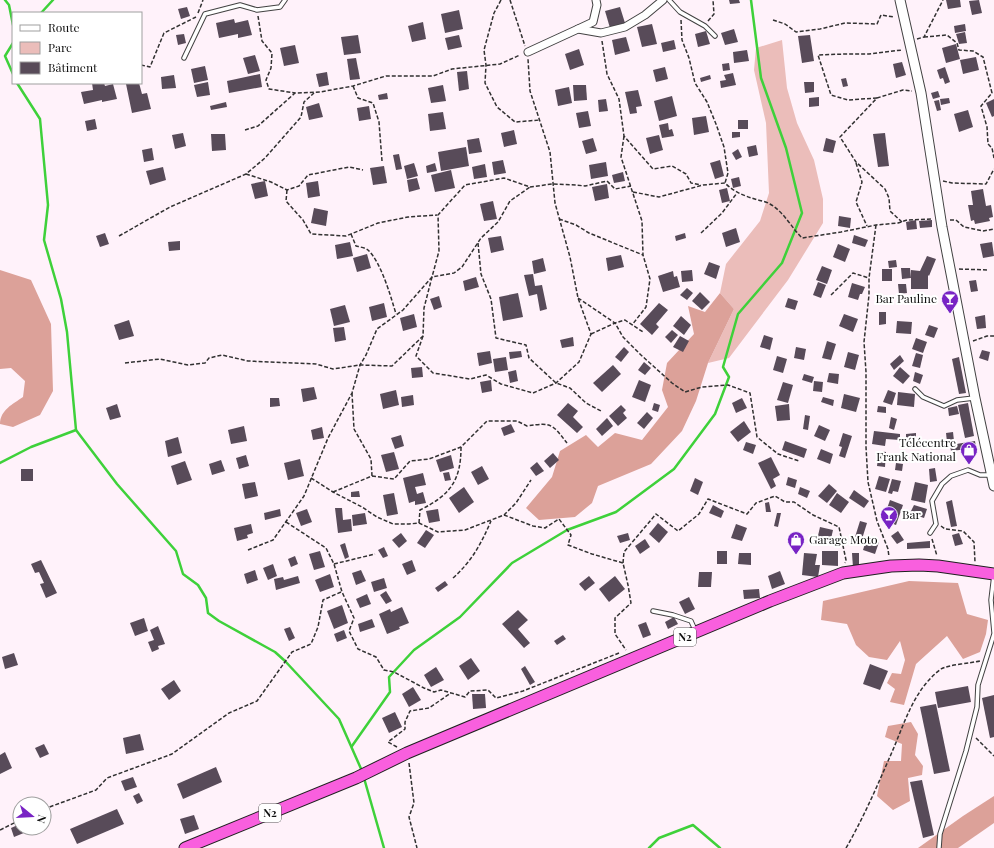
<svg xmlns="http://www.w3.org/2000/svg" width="994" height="848" viewBox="0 0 994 848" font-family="'Playfair Display',serif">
	<rect width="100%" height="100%" fill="#fff2fa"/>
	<polygon fill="#ebbdba" points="782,40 787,88 797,123 814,160 823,199 823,223 788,280 729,358 708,363 734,309 720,293 726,264 760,221 769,193 766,123 754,70 756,48"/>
	<g fill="#dca199">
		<path d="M0,270L31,280L51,324L53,391L40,415L13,427L0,424C0,410 13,404 23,397L25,381L11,368L0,369Z"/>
		<polygon points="720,293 734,309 708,363 696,401 682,431 651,464 598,486 592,503 575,517 539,520 526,508 552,477 560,451 586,435 598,447 615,433 642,440 668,407 662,390 667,363 694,334 688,306 705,312"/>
		<polygon points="909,581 958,583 967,614 988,620 986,634 980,652 963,659 947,636 916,664 904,705 890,702 895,689 887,683 892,673 901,674 905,660 900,641 887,660 869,657 856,645 847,624 821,620 823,601"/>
		<polygon points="911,722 918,734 915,755 923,766 922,775 908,778 910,801 893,810 877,796 884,761 901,761 902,744 885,737 888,726"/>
		<polygon points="994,796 994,823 958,848 918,848 963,816"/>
	</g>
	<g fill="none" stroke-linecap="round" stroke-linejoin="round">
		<g stroke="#3ed13a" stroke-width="2.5">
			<polyline points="5,0 9,5 13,25"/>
			<polyline points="41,13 53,0"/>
			<polyline points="13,43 5,56 13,74"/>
			<polyline points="17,83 40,119 48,205 44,240 61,299 67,332 76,430 117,484 176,551 183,574 198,585 206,598 208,613 219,621 275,652 285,661 339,719 362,771"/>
			<polyline points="0,463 31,447 76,430"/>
			<polyline points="352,746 390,692 389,677 414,650 460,617 512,563 567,530 616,512 674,469 715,414 729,377 723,367 738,314 782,263 802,213 786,148 761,78 751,0"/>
			<polyline points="364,778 384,848"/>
			<polyline points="649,848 659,838 693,825 720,848"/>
		</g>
	</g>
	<g fill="#584b59">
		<polygon points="729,0 739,0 740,3 730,4"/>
		<polygon points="946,0 960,0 961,7 948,9"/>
		<polygon points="979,0 982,13 972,15 969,1"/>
		<polygon points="187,7 190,16 181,19 178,9"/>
		<polygon points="620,7 625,23 610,28 605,11"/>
		<polygon points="459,10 463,29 445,33 441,14"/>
		<polygon points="234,19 235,23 248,20 252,35 238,38 238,34 219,38 216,23"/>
		<polygon points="423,22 426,39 412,42 408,26"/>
		<polygon points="652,24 657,44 642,47 637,27"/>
		<polygon points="965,24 966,31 955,33 954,26"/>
		<polygon points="734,29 738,42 725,45 721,33"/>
		<polygon points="706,31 710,44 698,47 695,34"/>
		<polygon points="965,32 967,43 959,44 956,34"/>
		<polygon points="184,34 186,43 178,45 176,35"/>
		<polygon points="358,35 361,53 344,55 341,37"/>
		<polygon points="459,35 462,47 448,50 445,38"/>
		<polygon points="810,35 814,61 802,63 798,36"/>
		<polygon points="626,37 630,51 615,55 612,40"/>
		<polygon points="674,40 676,49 663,52 661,43"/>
		<polygon points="956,44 960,59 946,63 942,48"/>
		<polygon points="295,45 299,63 284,66 280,48"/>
		<polygon points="579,49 584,65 570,70 565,54"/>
		<polygon points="747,50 749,61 734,63 733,52"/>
		<polygon points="255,55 260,71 248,74 243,58"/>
		<polygon points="976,57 979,70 963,74 960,60"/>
		<polygon points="356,58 360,79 350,80 347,59"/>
		<polygon points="902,62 906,75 896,78 893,64"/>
		<polygon points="729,63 730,70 723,71 722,64"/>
		<polygon points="205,66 208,80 194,83 191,69"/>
		<polygon points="665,67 668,79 656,82 653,70"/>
		<polygon points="945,67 950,82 945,84 943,78 940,79 937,70"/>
		<polygon points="467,71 469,89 459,91 457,72"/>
		<polygon points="327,72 329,85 319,87 316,74"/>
		<polygon points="733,73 736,85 721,88 720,81 726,80 724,75"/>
		<polygon points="260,74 262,87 229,93 227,81"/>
		<polygon points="174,75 176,88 162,89 161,77"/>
		<polygon points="710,75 711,79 701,82 700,78"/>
		<polygon points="846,78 848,86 843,87 841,79"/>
		<polygon points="208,82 210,95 197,97 194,85"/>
		<polygon points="804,82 814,82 814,92 805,93"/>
		<polygon points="92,83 104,83 105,86 113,84 117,99 102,102 102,100 84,104 81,92 93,90"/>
		<polygon points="139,83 142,94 147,93 151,109 132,113 126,84"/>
		<polygon points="443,85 446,101 431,103 428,88"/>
		<polygon points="573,85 586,85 587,100 574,101"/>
		<polygon points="569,87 572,103 558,106 555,90"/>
		<polygon points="638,90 642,106 636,107 637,113 630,114 625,92"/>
		<polygon points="938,91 940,97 933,99 931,93"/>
		<polygon points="387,93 388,99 379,100 378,95"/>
		<polygon points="672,96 677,116 659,121 654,101"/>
		<polygon points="819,97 819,106 809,107 809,98"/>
		<polygon points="949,98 950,103 941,105 940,99"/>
		<polygon points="606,99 608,111 599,112 598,100"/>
		<polygon points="994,99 994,116 992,117 986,103"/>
		<polygon points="939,100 941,110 937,111 934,101"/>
		<polygon points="226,102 227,107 211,110 210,106"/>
		<polygon points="319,103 323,117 309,120 306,107"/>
		<polygon points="369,106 371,119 359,121 357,108"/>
		<polygon points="968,110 973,127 959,132 954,114"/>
		<polygon points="588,111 591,126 579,128 576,113"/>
		<polygon points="443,112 446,129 430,131 428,114"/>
		<polygon points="706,116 709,132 694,135 692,118"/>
		<polygon points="95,119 97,129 87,131 85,121"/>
		<rect x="738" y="120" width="10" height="9"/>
		<polygon points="668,123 669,130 672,129 674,136 662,138 659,125"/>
		<polygon points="514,130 517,144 504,147 501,133"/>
		<polygon points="732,132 740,132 740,137 732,138"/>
		<polygon points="183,133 186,146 175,149 172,135"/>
		<polygon points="885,133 889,166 878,167 873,134"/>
		<polygon points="211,134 225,134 226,150 212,151"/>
		<polygon points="659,135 663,150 650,154 646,138"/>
		<polygon points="479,138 482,152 469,154 467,140"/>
		<polygon points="593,138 597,151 586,154 582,141"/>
		<polygon points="826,138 836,141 833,153 823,151"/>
		<polygon points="756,145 758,155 749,157 747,147"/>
		<polygon points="466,147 469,166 441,171 438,152"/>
		<polygon points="152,148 154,160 144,162 142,150"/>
		<polygon points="738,149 742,157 736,160 732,153"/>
		<polygon points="399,154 402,169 396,170 393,155"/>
		<polygon points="503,160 506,173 494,175 492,162"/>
		<polygon points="720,160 724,176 715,179 710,163"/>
		<polygon points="606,162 608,176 591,179 589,165"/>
		<polygon points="414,163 418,176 407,179 404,166"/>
		<polygon points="435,163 437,171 427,173 426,166"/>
		<polygon points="485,164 487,177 474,179 472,167"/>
		<polygon points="384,166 387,183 373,185 370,168"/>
		<polygon points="163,167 166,180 150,185 146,171"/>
		<polygon points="451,170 455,188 435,192 431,175"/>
		<polygon points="623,172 625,181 614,183 612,175"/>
		<polygon points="739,177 741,186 733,188 731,179"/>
		<polygon points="417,178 420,189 409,192 407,180"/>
		<polygon points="265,181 268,196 255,199 251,184"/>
		<polygon points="318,181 320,196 308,198 306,183"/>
		<polygon points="607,184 609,198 595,201 592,187"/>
		<polygon points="727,188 730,201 722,203 719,190"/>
		<polygon points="983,189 986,206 991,205 993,217 989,218 990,221 975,224 974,220 971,221 968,205 973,205 971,191"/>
		<polygon points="493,201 497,219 484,221 480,204"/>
		<polygon points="314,208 328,211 326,226 311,223"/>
		<polygon points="839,216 851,218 850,228 838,226"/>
		<polygon points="916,220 917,229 907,230 906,222"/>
		<polygon points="932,220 932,227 920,228 919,221"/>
		<polygon points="736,228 740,242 726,247 722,233"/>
		<polygon points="105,233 109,244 100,247 96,236"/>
		<polygon points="685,233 686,238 676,241 675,236"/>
		<polygon points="854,235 868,240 865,247 852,243"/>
		<polygon points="501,236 504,250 491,253 488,238"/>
		<polygon points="180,241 180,250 169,251 168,242"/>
		<polygon points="350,242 353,256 337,259 335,245"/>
		<polygon points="992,242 994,256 983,258 980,244"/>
		<polygon points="838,244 850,249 845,262 833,257"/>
		<polygon points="367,254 371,268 357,272 353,258"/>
		<polygon points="621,255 624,267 608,271 606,258"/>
		<polygon points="927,256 936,259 929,276 928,275 928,289 911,289 911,270 920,271"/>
		<polygon points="543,258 546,271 534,274 532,261"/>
		<polygon points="896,260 897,267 889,268 888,261"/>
		<polygon points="709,262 720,266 716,279 704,274"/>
		<polygon points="822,266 832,270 827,284 816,280"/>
		<polygon points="901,268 910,268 911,278 902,279"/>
		<rect x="882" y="269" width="10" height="12"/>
		<polygon points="692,270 693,281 682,282 681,271"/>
		<polygon points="673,271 674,277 677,276 680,287 663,292 658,276"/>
		<polygon points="533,274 535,286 542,285 547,309 540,311 537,294 529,296 524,275"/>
		<polygon points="476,277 479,287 465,291 463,281"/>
		<polygon points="976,280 978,291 971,292 969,281"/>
		<polygon points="818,282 826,285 821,298 813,295"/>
		<polygon points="852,283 865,287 862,294 860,294 858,300 848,297"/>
		<polygon points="898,284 906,284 907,293 899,294"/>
		<polygon points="687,288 693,293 687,300 680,295"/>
		<polygon points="700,292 710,302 702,310 692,301"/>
		<polygon points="518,293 523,317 503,321 499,297"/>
		<polygon points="439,296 442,307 434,310 430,299"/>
		<polygon points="788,298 798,301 795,310 785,307"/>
		<polygon points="384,303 387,317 372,321 369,307"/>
		<polygon points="659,303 668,310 656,324 659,327 652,335 640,324"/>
		<polygon points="345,305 350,322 334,326 330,309"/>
		<polygon points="879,312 886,312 886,324 879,325"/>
		<polygon points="414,314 417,327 403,331 400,318"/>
		<polygon points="844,314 858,319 853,332 839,326"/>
		<polygon points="985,315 986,328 977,329 975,317"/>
		<polygon points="681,316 691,325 684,335 673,326"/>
		<polygon points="129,320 134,336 119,340 114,325"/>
		<polygon points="897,321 912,322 911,334 896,333"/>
		<polygon points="929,325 938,328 934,338 925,335"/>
		<polygon points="344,327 346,340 335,342 333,328"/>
		<polygon points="672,330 678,335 671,343 665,337"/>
		<polygon points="764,335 773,338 770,350 760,347"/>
		<polygon points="680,336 689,341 683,352 673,347"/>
		<polygon points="573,337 574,346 562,348 560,340"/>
		<polygon points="916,338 927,342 923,353 912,349"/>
		<polygon points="827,341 836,344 831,360 822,358"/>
		<polygon points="624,347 629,352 621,362 615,357"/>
		<polygon points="796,347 806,349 804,360 794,358"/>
		<polygon points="982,350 990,352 988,361 979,358"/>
		<polygon points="490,351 492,363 479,366 477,353"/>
		<polygon points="521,351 522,357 510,359 509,352"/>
		<polygon points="848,352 859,355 855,370 844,367"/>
		<polygon points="916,353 923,355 920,368 912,366"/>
		<polygon points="900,355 904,361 894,370 890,364"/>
		<polygon points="777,356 787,359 783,373 773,370"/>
		<polygon points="506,357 508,370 495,372 493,359"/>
		<polygon points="959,357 966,393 959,394 952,359"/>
		<polygon points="644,362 651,368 645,375 638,370"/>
		<polygon points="613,365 621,374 602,392 593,383"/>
		<polygon points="422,367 423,377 412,378 411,368"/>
		<polygon points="900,367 910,376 903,384 893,376"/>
		<polygon points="516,370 518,381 510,383 508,372"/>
		<polygon points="915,372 923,375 920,384 913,381"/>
		<polygon points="829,373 839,374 838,384 827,382"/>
		<polygon points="804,374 814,377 812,383 802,380"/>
		<polygon points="491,380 492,391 482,393 480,382"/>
		<polygon points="639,380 651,385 645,402 632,397"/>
		<polygon points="814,381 823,382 822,392 813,391"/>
		<polygon points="783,382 793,385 788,403 777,400"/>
		<polygon points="314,387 317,399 303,402 301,389"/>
		<polygon points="396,390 399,405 383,409 380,394"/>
		<polygon points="888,390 896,393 892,405 883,402"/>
		<polygon points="898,392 915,394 914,407 897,405"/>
		<polygon points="844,394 860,398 856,412 841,408"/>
		<polygon points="413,395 414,405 402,407 401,397"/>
		<polygon points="823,397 834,400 833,406 821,402"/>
		<polygon points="270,398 279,398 280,406 270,407"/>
		<polygon points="742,398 747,408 736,413 732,403"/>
		<polygon points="568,403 578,411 573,417 583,427 577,433 557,415"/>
		<polygon points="654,403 660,405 658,412 652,410"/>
		<polygon points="968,403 974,436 965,438 958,405"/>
		<polygon points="117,404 121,417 110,420 106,408"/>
		<polygon points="789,404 790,420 777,421 775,406"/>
		<polygon points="621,405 626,410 623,413 627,418 618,426 609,416"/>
		<polygon points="878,406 886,407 886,413 877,412"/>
		<polygon points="957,406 959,414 949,416 948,408"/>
		<polygon points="647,412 653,418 644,429 637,423"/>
		<polygon points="805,415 810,416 808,430 803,429"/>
		<polygon points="891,417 897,419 894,430 889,428"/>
		<polygon points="607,418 613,426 602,436 596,429"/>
		<polygon points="744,421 751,432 738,442 730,432"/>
		<polygon points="511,424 515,432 504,436 501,428"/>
		<polygon points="819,425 830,430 825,441 814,436"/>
		<polygon points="244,426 247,441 231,444 228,430"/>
		<polygon points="322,427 324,438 313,440 311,430"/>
		<polygon points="874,431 900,434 900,440 886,439 885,446 872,444"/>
		<polygon points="953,432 954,441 947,442 946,433"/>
		<polygon points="843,433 852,436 845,458 839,456 842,447 839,446"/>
		<polygon points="916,433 916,445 906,445 906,434"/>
		<polygon points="401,435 404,446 395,449 391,438"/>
		<polygon points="178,437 182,453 168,457 165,441"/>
		<polygon points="785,441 807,449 804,458 782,450"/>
		<polygon points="975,441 976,448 951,451 950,445"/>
		<polygon points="746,442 756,445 753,454 743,450"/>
		<polygon points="821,449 833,454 830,464 817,459"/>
		<polygon points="879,451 886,452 885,467 877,466"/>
		<polygon points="394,452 399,469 386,472 381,455"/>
		<polygon points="553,453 559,460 550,468 544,461"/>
		<polygon points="246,455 249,466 239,469 236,458"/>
		<polygon points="451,455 454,468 440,472 436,460"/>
		<polygon points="771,457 780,475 773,479 776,486 771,489 758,463"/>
		<polygon points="300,459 304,476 288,480 284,463"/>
		<polygon points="221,460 225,471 212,475 209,464"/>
		<polygon points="185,461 192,480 177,485 171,466"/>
		<polygon points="537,462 544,471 536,476 530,468"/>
		<polygon points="896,463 903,464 902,471 895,470"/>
		<polygon points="482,466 489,479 478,485 471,472"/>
		<polygon points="935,468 937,481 930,482 929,469"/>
		<rect x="21" y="469" width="12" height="12"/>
		<polygon points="449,472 451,480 445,481 443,473"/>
		<polygon points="423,473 426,485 415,487 417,494 423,492 426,503 415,505 415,501 409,503 403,478"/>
		<polygon points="879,476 890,479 886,492 875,489"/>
		<polygon points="788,477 797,480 795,488 786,485"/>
		<polygon points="695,478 703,482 698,495 690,491"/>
		<polygon points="892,479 901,481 898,492 893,491 892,494 888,493"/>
		<polygon points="255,482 258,496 245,499 242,484"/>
		<polygon points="915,482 928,485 925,503 911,500"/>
		<polygon points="829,484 837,491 827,503 818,496"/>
		<polygon points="464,487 474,502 459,513 449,498"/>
		<polygon points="800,487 810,491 807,498 798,494"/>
		<polygon points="854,490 869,501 864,508 849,498"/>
		<polygon points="359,491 360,497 351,497 351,492"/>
		<polygon points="394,493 398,514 387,516 383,495"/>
		<polygon points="837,493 849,502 841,513 829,505"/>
		<polygon points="890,500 903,505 896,525 883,520"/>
		<polygon points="952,500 957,526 951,527 946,502"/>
		<polygon points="769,502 771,512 766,512 765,503"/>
		<polygon points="713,505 724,511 721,518 709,513"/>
		<polygon points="914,505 927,509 924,518 910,513"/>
		<polygon points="335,508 342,508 343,520 351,519 352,531 338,533"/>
		<polygon points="280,509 281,516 265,520 264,513"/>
		<polygon points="307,509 312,522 301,526 296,513"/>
		<polygon points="438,509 440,521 429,523 426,511"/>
		<polygon points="365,513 367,524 353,526 352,515"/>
		<polygon points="777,513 781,513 778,527 774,526"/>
		<polygon points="860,521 867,523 862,539 855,537"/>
		<polygon points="658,523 668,532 659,543 649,534"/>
		<polygon points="251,524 253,533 247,535 248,538 237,541 234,528"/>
		<polygon points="736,524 747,528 742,541 731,538"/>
		<polygon points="820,527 833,530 830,543 817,540"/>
		<polygon points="426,530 434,535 425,548 417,543"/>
		<polygon points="898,531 904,540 897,544 891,536"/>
		<polygon points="401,533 407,541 399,548 392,540"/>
		<polygon points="628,533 630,540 620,543 617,536"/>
		<polygon points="959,533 963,544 955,546 952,535"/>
		<polygon points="867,537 879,542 875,554 863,550"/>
		<polygon points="645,539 650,547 640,554 635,546"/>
		<polygon points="930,541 930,548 907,549 907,543"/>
		<polygon points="345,543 349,557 345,559 340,545"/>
		<polygon points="384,547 388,556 383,558 378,550"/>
		<polygon points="320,551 325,567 314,570 309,554"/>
		<rect x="717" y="551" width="10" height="13"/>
		<polygon points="822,551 838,551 838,566 822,565"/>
		<polygon points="739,553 751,553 751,565 738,564"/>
		<polygon points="804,553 817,554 815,565 820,565 818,577 802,575"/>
		<polygon points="852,553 859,553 859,567 853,568"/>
		<polygon points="295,556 298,564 291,567 288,559"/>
		<polygon points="41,560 57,593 46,598 40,584 44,583 39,572 35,573 31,564"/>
		<polygon points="412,560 416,571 407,575 402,564"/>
		<polygon points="273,564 277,576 268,580 263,568"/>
		<polygon points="255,570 258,580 247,584 244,574"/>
		<polygon points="361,570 366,581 356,585 352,573"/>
		<polygon points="780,571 785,584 772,589 768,576"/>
		<polygon points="699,572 712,572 711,587 698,587"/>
		<polygon points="330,574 334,587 320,592 315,580"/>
		<polygon points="298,576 300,583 276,590 274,579 283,577 284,580"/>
		<polygon points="589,576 595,583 585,591 579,584"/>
		<polygon points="615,576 625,589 609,602 599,589"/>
		<polygon points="384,578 387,588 374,592 371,582"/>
		<polygon points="445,581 448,585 438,592 435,588"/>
		<polygon points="759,589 760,598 744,599 743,590"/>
		<polygon points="386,591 392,601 386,604 380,595"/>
		<polygon points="367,594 371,604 360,608 356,599"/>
		<polygon points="689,597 695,609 685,614 679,602"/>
		<polygon points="342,605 348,623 334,629 327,611"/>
		<polygon points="402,607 409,623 399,627 400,629 387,634 379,614 390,609 391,612"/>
		<polygon points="518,610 528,620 518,629 530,643 524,648 502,624"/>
		<polygon points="674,617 678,624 668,629 665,622"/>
		<polygon points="144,618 148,631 135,636 130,623"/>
		<polygon points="372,619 375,627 360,632 358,624"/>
		<polygon points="646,622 651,635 643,638 638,625"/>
		<polygon points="158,626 165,644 158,646 159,649 152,652 148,642 154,640 150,630"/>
		<polygon points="290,627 295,638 289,641 284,629"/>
		<polygon points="344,630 347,638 337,642 334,634"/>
		<polygon points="563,635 566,639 557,645 554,641"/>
		<polygon points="14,653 18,665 5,669 2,657"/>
		<polygon points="471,658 480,671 468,680 459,666"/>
		<polygon points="870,664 888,671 880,690 863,684"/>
		<polygon points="525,666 535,682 530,685 521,669"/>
		<polygon points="436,667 444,680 431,687 424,675"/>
		<polygon points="174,680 181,691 169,700 161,689"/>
		<polygon points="968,686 971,702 938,708 935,692"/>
		<polygon points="413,687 421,700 409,707 402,694"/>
		<polygon points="472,694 485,694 486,708 473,709"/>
		<polygon points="994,695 994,737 990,738 982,698"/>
		<polygon points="936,704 950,771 934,774 920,707"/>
		<polygon points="395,712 402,727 389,733 382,718"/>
		<polygon points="140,734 144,750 126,754 123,738"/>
		<polygon points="44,744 49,754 40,758 35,748"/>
		<polygon points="5,752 12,768 0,774 0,755"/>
		<polygon points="216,767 222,782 183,799 177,784"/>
		<polygon points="133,777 137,787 125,791 121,781"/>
		<polygon points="922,780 934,835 923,838 910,782"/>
		<polygon points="139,793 143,801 137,804 133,796"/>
		<polygon points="117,809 124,824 77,844 70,829"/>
		<polygon points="194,815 199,829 185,834 180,819"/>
		<polygon points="20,824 20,828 36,828 14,837 11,828"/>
	</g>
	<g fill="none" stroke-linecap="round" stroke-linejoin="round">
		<g stroke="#424242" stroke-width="5.5">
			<g id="service">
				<polyline points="669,0 680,12 705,26 715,36"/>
				<polyline points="184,58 205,14 240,5 257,10 280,7 285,0"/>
				<polyline points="915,389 923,397 944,406 957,400 974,398"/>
				<polyline points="930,533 936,524 932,501 942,484 951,476 968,470 980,475 991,475"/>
				<polyline points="994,575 991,600 994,632"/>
				<polyline points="653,611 673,615 691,621 695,630"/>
				<polyline points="939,848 940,834 966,751 977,707 978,685 994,634"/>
			</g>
		</g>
		<g stroke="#424242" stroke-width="9">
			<g id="minor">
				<polyline points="578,29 593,22 597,5 596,0"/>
				<polyline points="528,52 578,29 601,33 625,27 645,15 663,0"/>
			</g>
		</g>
		<g stroke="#424242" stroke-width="11">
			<polyline id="tertiary" points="900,0 921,93 942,227 975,398 994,486"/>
		</g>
		<g stroke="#202020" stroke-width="13">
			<polyline id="trunk" points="185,848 356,778 407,753 770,601 843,573 891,566 919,565 938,566 994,574"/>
		</g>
		<g stroke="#313131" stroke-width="1.5" stroke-dasharray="4 2" stroke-linecap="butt">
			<polyline points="501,0 494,13 484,50 486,65 485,83 497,107 515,122 540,120"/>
			<polyline points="510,0 525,46"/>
			<polyline points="198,13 203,0"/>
			<polyline points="258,16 262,41 272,53 271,68 266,80 269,89 295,93"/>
			<polyline points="681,20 682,40 689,58 695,83 707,102 716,124 724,147 728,173 725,183"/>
			<polyline points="773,20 785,24 796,32 820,29 845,23 877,24 881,15 894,17"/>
			<polyline points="708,21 714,14 713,0"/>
			<polyline points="924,37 947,35 957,43 959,50 973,51 983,57 992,93 981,106 987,127 988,144 992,148 994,158"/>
			<polyline points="917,39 924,37 943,0"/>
			<polyline points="602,41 607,74 619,99 624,136 653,169 672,166 686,174 691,183 701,185"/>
			<polyline points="141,65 150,67 164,33 196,17"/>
			<polyline points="353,86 358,98 373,103 379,122 382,161"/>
			<polyline points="877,98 848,100 831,95 818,55 845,54 869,54 902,50"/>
			<polyline points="245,130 258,126 295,93 320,92 353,86 386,76 433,76 452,69 500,64 520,55"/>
			<polyline points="624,136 621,157 642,221 643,255 650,279 646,307 632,325"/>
			<polyline points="856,163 862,182 856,202 867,226"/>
			<polyline points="246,174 271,182 287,190 299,186 308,175 349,167 363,170"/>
			<polyline points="943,181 952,183 986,184 994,169"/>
			<polyline points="287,190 286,201 303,220 311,234 346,236 378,223 408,217 437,215"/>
			<path d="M633,192L659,197L703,185L725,183C735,193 745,196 758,200C762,201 767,202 770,204C784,212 791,227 802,238L841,232L876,225L898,223L907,220L931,219"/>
			<polyline points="559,219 576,225 589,233 643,255"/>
			<polyline points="950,220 956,220 964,227 983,231 994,229"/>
			<polyline points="902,222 890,211 889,198 885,189 856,162 840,137 877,98 903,90 912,91"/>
			<polyline points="876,225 869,278 869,295 864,342 866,372 866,447 868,482 877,521 888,549 889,557"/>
			<polyline points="701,233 722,213 737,193"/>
			<path d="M351,234L356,246C360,247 366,248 368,250C381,262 391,297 396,314"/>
			<polyline points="119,236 170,207 246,174 265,158 301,117 304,102 314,93"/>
			<polyline points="478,243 481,274 491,299 496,338 526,345 529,358 556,383 570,388 586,403 601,411"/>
			<polyline points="959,269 988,270"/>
			<polyline points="831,295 853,273 869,278"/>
			<polyline points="578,298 615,323 623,337 641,355 672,383 685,392 702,387 728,385 750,393 757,437 778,454 799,461"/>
			<polyline points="591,334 615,323 625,320 643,332"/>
			<polyline points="423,336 416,356 433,373 470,379 486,375 501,384 533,393 556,383 579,362 591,334 578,298 570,257 555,203 550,152 530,91 528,59"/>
			<polyline points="973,341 987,336 994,336"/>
			<polyline points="125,363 160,359 188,365 205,363 209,358 222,355 248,361 316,364 333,369 360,365 392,366 423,336 424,308 432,277 454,273 462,267 481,238 498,222 510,201 530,187"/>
			<path d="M372,476L394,479L410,461L429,459L461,447L487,421H517L527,426C552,422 552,424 567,443"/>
			<polyline points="311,478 333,492 362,507 377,517 393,524 409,524 419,523 438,532 465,530 504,515 516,503 531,480"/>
			<polyline points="333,492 372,476 371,459 354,429 352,393"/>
			<polyline points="504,515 533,526 545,528 559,519 571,535 568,545 592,554 623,563 628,585 631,603 615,618 615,634 626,650"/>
			<polyline points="286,522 326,548 334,564 342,592 354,618 349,631 358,649 376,657 384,670 394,672 424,688 434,692 441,690 465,697 470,691 488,690 496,698 523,691 619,653"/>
			<path d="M419,523L420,510C450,495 461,481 461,447"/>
			<polyline points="941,526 945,529 963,531 974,542 975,562"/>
			<polyline points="932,539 937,556"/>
			<polyline points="248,550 273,540 304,496 328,438 352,393 360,365 366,355 377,329 403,310 432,277 439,251 438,215 465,185 504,178 530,187 552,184 576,185 585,186 607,181 615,189 631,186"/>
			<polyline points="623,563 624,552 656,514 678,531 699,514 708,499 747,514 756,503 775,496 785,502 794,502 813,515 839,527 846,560 845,563"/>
			<polyline points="334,564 375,554"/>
			<path d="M453,578C472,561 481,544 491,521"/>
			<polyline points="976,738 994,756"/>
			<polyline points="397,747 388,742 405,729 405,722 410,711 429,708 451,693"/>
			<polyline points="409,763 414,803 409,817 417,848"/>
			<polyline points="44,809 96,790 107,778 172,754 229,713 257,701 292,652 311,644 318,627 323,600 341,592"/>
			<polyline points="0,830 20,820"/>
			<path d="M846,848C864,817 878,784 892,752C905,722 914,689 941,669C947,665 972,663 980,661"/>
		</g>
		<use href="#service" stroke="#fff" stroke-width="3.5"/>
		<use href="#minor" stroke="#fff" stroke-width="7"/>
		<use href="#tertiary" stroke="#fff" stroke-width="9"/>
		<use href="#trunk" stroke="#f95fde" stroke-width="11"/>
	</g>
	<defs>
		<g id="bar-pin" transform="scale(0.9)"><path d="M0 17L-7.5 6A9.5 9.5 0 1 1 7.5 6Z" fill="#7823c4" stroke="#fff"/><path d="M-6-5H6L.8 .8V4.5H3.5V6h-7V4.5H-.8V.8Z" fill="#fff"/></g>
		<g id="shop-pin" transform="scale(0.9)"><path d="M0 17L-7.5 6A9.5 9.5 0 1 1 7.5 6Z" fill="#7823c4" stroke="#fff"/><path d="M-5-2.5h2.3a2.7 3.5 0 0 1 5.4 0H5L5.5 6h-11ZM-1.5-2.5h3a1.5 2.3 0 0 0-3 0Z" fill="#fff"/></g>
	</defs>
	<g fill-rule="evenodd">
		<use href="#bar-pin" x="950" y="299"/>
		<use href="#shop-pin" x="969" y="450"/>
		<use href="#bar-pin" x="889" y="515"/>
		<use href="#shop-pin" x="796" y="540"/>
	</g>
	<g text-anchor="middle" stroke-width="4" stroke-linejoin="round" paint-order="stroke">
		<g fill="#fff" stroke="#575757" stroke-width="1">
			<rect x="674" y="628" width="22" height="18" rx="3"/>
			<rect x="259" y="804" width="22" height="18" rx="3"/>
		</g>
		<g font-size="11" font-weight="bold" fill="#0f0f0f">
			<text x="685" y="641">N2</text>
			<text x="270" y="817">N2</text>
		</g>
		<g font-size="12" fill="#0f0f0f" stroke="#fff" text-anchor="end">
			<text x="937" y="303">Bar Pauline</text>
			<text x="956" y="447">Télécentre<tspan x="956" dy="14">Frank National</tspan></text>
			<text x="902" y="519" text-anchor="start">Bar</text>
			<text x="809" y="544" text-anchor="start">Garage Moto</text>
		</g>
	</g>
	<rect x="12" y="12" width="130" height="72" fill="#ffffff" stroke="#9f9f9f"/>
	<rect x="20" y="25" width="20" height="6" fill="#ffffff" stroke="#9f9f9f"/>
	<text x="48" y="32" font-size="12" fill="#0f0f0f">Route</text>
	<rect x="20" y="42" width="20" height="12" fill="#ebbdba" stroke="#9f9f9f"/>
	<text x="48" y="52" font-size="12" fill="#0f0f0f">Parc</text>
	<rect x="20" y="62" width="20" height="12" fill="#584b59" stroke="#9f9f9f"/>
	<text x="48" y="72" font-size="12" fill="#0f0f0f">Bâtiment</text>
	<g transform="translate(32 816) rotate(108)"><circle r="19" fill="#ffffff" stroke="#9f9f9f"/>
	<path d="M0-3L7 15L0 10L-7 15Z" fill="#7823c4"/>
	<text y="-6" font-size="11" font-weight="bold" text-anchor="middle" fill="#0f0f0f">N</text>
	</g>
</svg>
